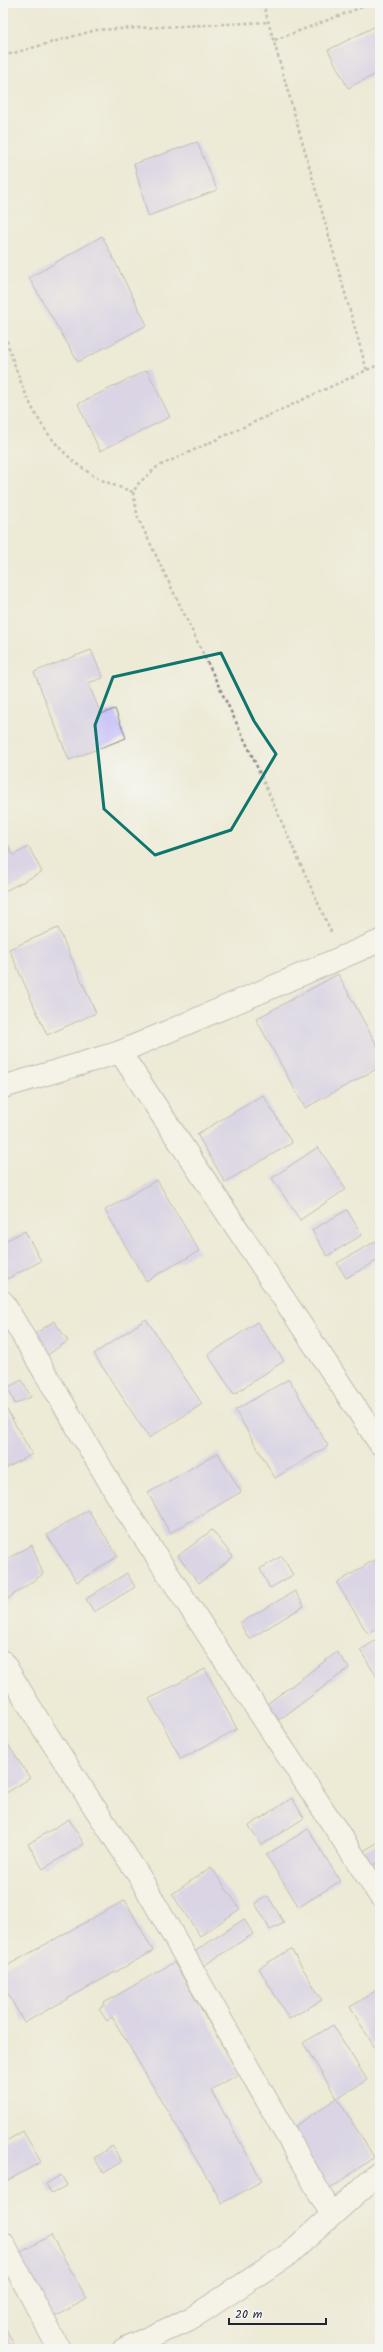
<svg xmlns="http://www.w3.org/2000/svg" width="383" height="2352" viewBox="0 0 383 2352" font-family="Kalam,sans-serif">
	<rect width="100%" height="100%" fill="#f6f6f2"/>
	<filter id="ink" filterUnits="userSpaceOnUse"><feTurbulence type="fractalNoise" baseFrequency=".025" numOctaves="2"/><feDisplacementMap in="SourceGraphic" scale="8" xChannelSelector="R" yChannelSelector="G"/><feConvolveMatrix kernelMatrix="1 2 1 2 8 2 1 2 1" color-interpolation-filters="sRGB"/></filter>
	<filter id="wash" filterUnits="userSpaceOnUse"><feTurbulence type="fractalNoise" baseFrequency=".012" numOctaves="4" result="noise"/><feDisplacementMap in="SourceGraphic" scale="16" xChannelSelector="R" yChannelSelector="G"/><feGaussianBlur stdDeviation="0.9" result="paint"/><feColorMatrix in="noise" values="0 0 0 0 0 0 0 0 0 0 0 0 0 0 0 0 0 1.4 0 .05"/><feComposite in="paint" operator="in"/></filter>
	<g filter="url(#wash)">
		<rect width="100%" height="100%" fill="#edead5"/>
		<g id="blocks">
			<g fill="#c3bbf8">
				<polygon points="380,24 380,72 348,88 328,50"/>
				<polygon points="197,142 217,190 148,216 134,164"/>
				<polygon points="102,236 147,325 78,362 29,278"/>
				<polygon points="147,370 170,417 100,451 78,404"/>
				<polygon points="91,650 103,678 88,683 101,714 115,709 126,738 69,760 34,672"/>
				<polygon points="3,835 13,855 29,847 42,872 3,892"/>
				<polygon points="58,928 96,1013 47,1035 9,949"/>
				<polygon points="338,974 380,1051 380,1067 305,1108 256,1019"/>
				<polygon points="263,1095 292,1143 225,1182 197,1134"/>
				<polygon points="318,1147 346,1189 300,1220 272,1178"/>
				<polygon points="157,1180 199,1251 146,1281 105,1210"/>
				<polygon points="347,1210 362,1235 327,1256 312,1230"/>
				<polygon points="25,1231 41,1261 7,1279 3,1273 3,1242"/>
				<polygon points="378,1240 380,1244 380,1259 346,1278 337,1263"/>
				<polygon points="146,1319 202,1404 149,1438 94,1354"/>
				<polygon points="54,1321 68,1341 40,1360 26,1340"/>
				<polygon points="257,1322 284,1361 234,1394 208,1355"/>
				<polygon points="289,1379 328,1446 275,1478 235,1410"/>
				<polygon points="22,1380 31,1397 15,1404 8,1387"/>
				<polygon points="3,1403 32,1454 5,1469 3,1465"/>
				<polygon points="218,1453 241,1492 170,1533 148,1493"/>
				<polygon points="88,1510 118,1556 77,1582 47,1535"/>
				<polygon points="212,1530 233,1557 199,1583 178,1556"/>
				<polygon points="32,1545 43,1574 3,1602 3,1561"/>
				<polygon points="282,1556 293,1575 270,1588 260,1569"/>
				<polygon points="374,1560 380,1569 380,1626 368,1634 337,1583"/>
				<polygon points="127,1573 135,1587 94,1612 86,1599"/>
				<polygon points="295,1591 304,1606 249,1639 240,1623"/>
				<polygon points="380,1638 380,1682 360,1650"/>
				<polygon points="337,1652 349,1668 279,1720 267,1704"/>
				<polygon points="205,1669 237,1729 181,1759 149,1699"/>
				<polygon points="3,1737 30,1778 3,1795"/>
				<polygon points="292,1798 304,1818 262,1845 249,1826"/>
				<polygon points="69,1819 84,1844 43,1869 28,1844"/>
				<polygon points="308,1829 340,1881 299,1907 266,1855"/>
				<polygon points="380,1841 380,1861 366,1870 357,1855"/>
				<polygon points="211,1867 240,1909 200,1936 172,1894"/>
				<polygon points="268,1896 284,1923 270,1930 255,1903"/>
				<polygon points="125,1900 153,1951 24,2023 3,1984 3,1968"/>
				<polygon points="244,1919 253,1934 200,1968 191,1954"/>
				<polygon points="291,1949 322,2000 289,2019 259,1968"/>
				<polygon points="174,1962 239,2074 211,2090 262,2181 222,2203 112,2017 107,2021 99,2009 105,2005 104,2003"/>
				<polygon points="377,1990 380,1994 380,2056 350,2007"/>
				<polygon points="333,2025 367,2080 337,2098 303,2043"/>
				<polygon points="337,2098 374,2157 329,2190 288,2131"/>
				<polygon points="23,2131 41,2162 3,2183 3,2143"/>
				<polygon points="112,2146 122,2162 104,2173 94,2158"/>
				<polygon points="61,2175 67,2185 51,2194 46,2184"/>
				<polygon points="51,2235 87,2299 50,2319 14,2256"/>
				<polygon points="3,2323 16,2349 3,2349"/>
			</g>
		</g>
	</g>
	<g filter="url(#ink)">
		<use href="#blocks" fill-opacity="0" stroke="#888688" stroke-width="1"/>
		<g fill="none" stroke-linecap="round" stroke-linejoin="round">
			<g stroke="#888688" stroke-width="24">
				<g id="minor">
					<polyline points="120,1052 380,1444"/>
					<polyline points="3,1087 120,1052 380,941"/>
					<polyline points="3,1302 126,1510 380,1896"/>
					<polyline points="3,1662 41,1725 141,1879 332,2215"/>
					<polyline points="3,2243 59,2349"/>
					<polyline points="124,2349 192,2318 289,2254 380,2172"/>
				</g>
			</g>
			<g stroke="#888688" stroke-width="2.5" stroke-dasharray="3 3" stroke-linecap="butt">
				<polyline points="263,3 367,371"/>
				<polyline points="275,40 373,3"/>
				<polyline points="3,56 96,30 269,22"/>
				<path d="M3,329C21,387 37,439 91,474C103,482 119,487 133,492"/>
				<polyline points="331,932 249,749 138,518 133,492 139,483 157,467 380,364"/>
			</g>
			<use href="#minor" stroke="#fff" stroke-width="22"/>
		</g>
	</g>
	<path d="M0 0H383V2352H0ZM221,653L254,721L276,754L231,830L155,855L104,809L95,725L113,677Z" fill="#edead5" fill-opacity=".55" fill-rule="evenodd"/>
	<path fill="none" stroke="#0f766e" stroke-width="3" stroke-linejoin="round" d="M221,653L254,721L276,754L231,830L155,855L104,809L95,725L113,677Z"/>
	<rect width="383" height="2352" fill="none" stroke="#f6f6f2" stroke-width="16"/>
	<path d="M229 2318v6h97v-6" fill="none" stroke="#22223b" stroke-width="2"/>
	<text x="235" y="2318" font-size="12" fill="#22223b" stroke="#f6f6f2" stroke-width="3" paint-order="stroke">20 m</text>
</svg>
